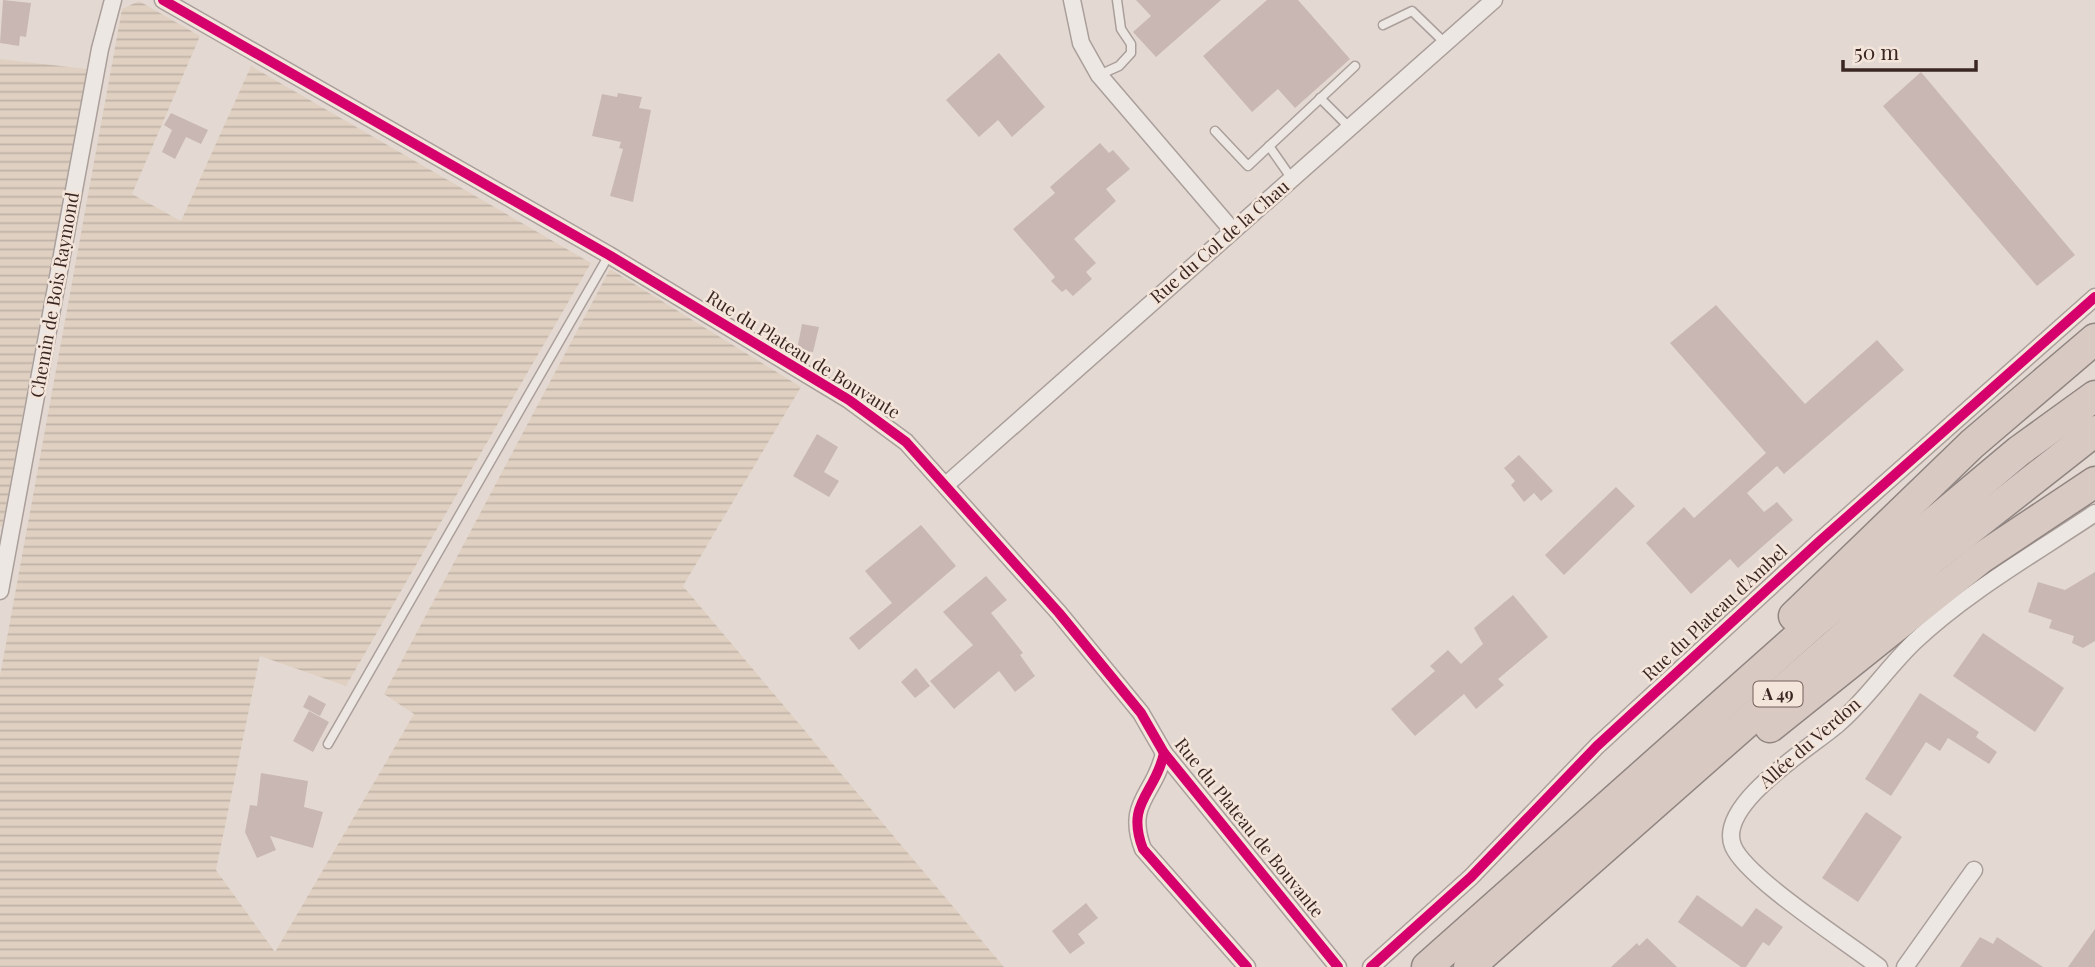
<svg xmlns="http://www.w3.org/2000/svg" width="2095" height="967" viewBox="0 0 2095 967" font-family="'Playfair Display',serif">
	<defs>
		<pattern id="farmland-rules" width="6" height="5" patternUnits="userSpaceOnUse" patternTransform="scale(1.75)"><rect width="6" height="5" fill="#dfd0c1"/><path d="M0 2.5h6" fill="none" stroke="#c0b2a6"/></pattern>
	</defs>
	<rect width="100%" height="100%" fill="#e4d9d2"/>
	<g fill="url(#farmland-rules)">
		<polygon points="139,1 200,36 132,194 181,221 251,66 591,263 346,686 260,656 216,870 275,952 414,714 384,694 610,269 801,387 683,586 1004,967 0,967 0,676 122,9"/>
		<polygon points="0,59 87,69 2,527 0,526"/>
	</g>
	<g fill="#c8b7b3">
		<polygon points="3,0 31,3 26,37 20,36 19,46 0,43"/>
		<polygon points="1136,0 1221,0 1156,57 1133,32 1151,16"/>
		<polygon points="1267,0 1298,0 1350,59 1295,108 1278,89 1252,112 1203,56"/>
		<polygon points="999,53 1045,107 1012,137 998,120 979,137 946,100"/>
		<polygon points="1921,72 2075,255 2037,286 1883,106"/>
		<polygon points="618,93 642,97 639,108 651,110 633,202 610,196 623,149 619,148 621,142 592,136 602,94 617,97"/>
		<polygon points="171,113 208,130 201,144 186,137 175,159 162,152 172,130 164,125"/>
		<polygon points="1100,143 1109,153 1113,150 1130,169 1106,189 1116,201 1074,239 1096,263 1086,272 1092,279 1073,296 1066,289 1062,292 1051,281 1055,277 1013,229 1055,193 1050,187"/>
		<polygon points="1716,305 1805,404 1877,340 1904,370 1784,474 1777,466 1747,493 1764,512 1777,502 1793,520 1738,568 1730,559 1691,594 1646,543 1684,507 1694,518 1766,453 1670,343"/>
		<polygon points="802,324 819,327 813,352 797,350"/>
		<polygon points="817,434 838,447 824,472 839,481 829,497 793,476"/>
		<polygon points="1519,455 1553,491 1541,501 1534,493 1524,502 1511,485 1515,481 1504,468"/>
		<polygon points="1616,487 1635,506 1564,575 1545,555"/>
		<polygon points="921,525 956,566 859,650 849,638 892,603 865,571"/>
		<polygon points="2095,572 2095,641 2083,648 2072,643 2074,636 2049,628 2052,620 2028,612 2038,582 2065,590"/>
		<polygon points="986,576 1007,600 991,613 1023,653 1020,655 1035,676 1015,692 999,671 954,709 930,681 973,645 943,612"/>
		<polygon points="1513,595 1548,637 1498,679 1504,685 1476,709 1464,694 1415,736 1391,709 1435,671 1430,666 1448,650 1461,664 1483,644 1474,628"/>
		<polygon points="1983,633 2064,688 2035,732 1953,676"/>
		<polygon points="916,668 930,686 915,698 901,682"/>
		<polygon points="1920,693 1979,732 1976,737 1997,752 1989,764 1948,738 1940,751 1926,742 1891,796 1865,779"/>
		<polygon points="309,695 326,704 320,716 303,707"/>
		<polygon points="309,711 329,722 313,752 293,741"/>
		<polygon points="261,773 308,781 304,807 323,812 313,848 270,836 276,850 257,858 245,832 250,805 257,806"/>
		<polygon points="1866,812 1902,837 1858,902 1822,878"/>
		<polygon points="1697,895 1742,927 1756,908 1783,927 1769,946 1763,942 1746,967 1741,967 1678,922"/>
		<polygon points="1086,903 1098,918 1078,934 1085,943 1070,954 1052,931"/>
		<polygon points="2095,929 2095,967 2068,967"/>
		<polygon points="1980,937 1993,944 1997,937 2043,967 1960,967"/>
		<polygon points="1647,938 1677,967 1611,967 1637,943 1639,946"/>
	</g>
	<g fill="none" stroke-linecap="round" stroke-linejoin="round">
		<g stroke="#aa9f9a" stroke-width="11">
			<g id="lane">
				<polyline points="1383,25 1412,11 1445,43"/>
				<polyline points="1099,75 1119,66 1131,53 1131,44 1121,29 1117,0"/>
				<polyline points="1320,98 1350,128"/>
				<polyline points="1215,131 1248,166 1355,66"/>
				<polyline points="1269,146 1292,179"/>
				<polyline points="328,744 609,255"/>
			</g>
		</g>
		<g stroke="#aa9f9a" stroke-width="19">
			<g id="street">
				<polyline points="163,0 609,255 849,400 906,442 1059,613 1141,713 1164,753 1338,967"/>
				<polyline points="1072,0 1081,43 1099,75 1232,230"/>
				<polyline points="947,484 1494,0"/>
				<polyline points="0,591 100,49 113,0"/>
				<path d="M1164,753C1155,795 1125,802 1143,849L1247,967"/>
				<polyline points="1371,967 1471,877 1597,746 1820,541 2095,297"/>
				<path d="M1879,967C1847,942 1746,878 1733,846C1716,804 1812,747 1838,724C1866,700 1887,668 1914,642C1967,592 2034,554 2095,513"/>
				<polyline points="1905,967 1974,870"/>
			</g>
		</g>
		<g stroke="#908581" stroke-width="33">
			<g id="highway">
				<polyline points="1794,616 1972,444 2095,339"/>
				<polyline points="1770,727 1981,558 2095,482"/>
				<polyline points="1427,967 1815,622 2019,451 2095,396"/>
				<polyline points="1469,967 1932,559 2095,431"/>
			</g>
		</g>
		<use href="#lane" stroke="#ede7e3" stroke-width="8"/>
		<use href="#street" stroke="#ede7e3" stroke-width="16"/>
		<use href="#highway" stroke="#d8c9c3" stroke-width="30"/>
		<g stroke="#f4e5da" stroke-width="15">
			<g id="cycleway">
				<polyline points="163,0 609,255 849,400 906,442 1059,613 1141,713 1164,753 1338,967"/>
				<path d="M1164,753C1155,795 1125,802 1143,849L1247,967"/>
				<polyline points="1371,967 1471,877 1597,746 1820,541 2095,297"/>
			</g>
		</g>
		<use href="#cycleway" stroke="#d6006c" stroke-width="10"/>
	</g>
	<g text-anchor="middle" stroke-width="5" stroke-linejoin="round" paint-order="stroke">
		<rect fill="#f4e5da" stroke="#725f59" stroke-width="2" x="1753.5" y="681.5" width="49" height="25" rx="5"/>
		<g font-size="16" font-weight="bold" fill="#3a2622">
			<text x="1778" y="700">A 49</text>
		</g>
		<g font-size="18" fill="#3a2622" stroke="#f4e5da">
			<text transform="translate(1220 242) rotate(-41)" y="6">Rue du Col de la Chau</text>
			<text transform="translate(55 295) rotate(-80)" y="6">Chemin de Bois Raymond</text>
			<text transform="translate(803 355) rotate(32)" y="6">Rue du Plateau de Bouvante</text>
			<text transform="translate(1715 613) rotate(-43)" y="6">Rue du Plateau d'Ambel</text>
			<text transform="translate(1810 743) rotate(-41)" y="6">Allée du Verdon</text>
			<text transform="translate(1249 828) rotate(51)" y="6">Rue du Plateau de Bouvante</text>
		</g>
	</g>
	<path d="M1843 60v10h133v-10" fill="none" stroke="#3a2622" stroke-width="3.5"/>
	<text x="1854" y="60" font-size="21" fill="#3a2622" stroke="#f4e5da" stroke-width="5" paint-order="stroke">50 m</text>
</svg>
